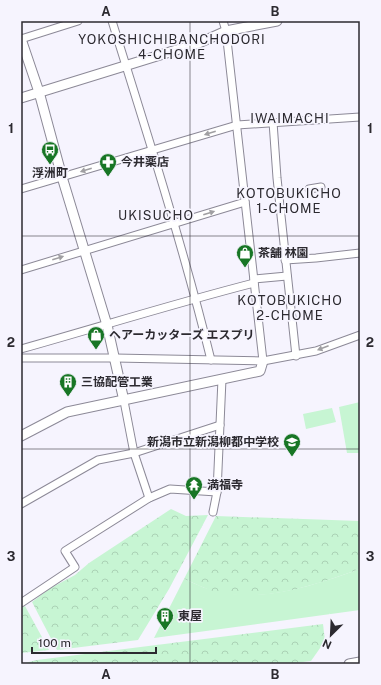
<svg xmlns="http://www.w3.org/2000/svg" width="381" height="685" viewBox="0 0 381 685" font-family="'Public Sans','Noto Sans JP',sans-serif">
	<defs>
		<pattern id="forest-crowns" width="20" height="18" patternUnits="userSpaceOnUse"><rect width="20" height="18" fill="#c7f5d3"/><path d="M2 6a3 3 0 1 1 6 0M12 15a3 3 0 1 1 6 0" fill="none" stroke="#abd2b5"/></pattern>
	</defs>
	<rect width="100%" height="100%" fill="#f6f4fe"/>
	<g fill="#c7f5d3">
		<polygon points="360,402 360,453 347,453 339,407"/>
		<polygon points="332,408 336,422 306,429 303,414"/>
		<path d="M360,569V610L154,638L184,579C194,583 205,589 216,591C265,603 314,585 360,569Z"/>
	</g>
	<g fill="url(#forest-crowns)">
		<polygon points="171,509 186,516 208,515 169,589 138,640 57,650 32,602 49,589 75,575 89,563"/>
		<path d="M216,516L360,521V569C314,585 265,603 216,592C205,589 194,583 184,579Z"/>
		<polygon points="25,606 49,650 21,653 21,608"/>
		<polygon points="323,624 325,641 311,661 287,664 21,664 37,660"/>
	</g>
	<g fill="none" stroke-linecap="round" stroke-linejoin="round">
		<g stroke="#8c8997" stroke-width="9">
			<g id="street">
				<path d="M112,21C147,133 183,246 211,360"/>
				<polyline points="223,21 226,31 263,361"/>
				<polyline points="21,39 78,21"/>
				<polyline points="273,122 277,178 296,356"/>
				<polyline points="21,189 237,125 360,117"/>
				<polyline points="309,189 321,187"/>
				<polyline points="285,260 316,258 360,253"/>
				<polyline points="21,270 245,202"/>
				<polyline points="254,279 287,276"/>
				<path d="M21,349C99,327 176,303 254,283"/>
				<polyline points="21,358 115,358 263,361 316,351 360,335"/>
				<polyline points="124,401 134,453 149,498"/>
				<polyline points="21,504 98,460 134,453 220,425"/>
				<polyline points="213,512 217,492 222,379"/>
				<polyline points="21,603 75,567 65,551 149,498 170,489 217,492"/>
			</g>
		</g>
		<g stroke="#8c8997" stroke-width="11">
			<g id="secondary">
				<polyline points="21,39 39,92 62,177 107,325 124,401"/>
				<polyline points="21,98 199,43 226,31 277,21"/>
				<polyline points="21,436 67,412 260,371 263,361"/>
				<polyline points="349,664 360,662"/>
			</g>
		</g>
		<use href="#street" stroke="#fff" stroke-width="7"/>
		<use href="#secondary" stroke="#fff" stroke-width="9"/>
	</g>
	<defs><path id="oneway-solid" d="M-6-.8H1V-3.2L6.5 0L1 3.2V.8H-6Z"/></defs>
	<g fill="#a09fa2">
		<use href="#oneway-solid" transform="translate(210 133) rotate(163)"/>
		<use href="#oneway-solid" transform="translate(86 170) rotate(163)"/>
		<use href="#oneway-solid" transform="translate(209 213) rotate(-17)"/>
		<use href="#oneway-solid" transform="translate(58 258) rotate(-17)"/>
		<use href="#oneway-solid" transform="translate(323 348) rotate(159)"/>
	</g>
	<path fill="none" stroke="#2c2a30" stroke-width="1" stroke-opacity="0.55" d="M190,21V664M21,236H360M21,449H360"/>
	<defs>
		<g id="bus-pin" transform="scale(0.9)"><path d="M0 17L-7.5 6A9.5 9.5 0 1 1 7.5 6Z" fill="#187625" stroke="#f6f4fe"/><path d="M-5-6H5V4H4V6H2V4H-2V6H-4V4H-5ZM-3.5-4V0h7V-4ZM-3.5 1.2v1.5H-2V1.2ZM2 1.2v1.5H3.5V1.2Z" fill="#fff"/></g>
		<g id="pharmacy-pin" transform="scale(0.9)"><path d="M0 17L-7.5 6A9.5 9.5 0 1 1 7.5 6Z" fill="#187625" stroke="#f6f4fe"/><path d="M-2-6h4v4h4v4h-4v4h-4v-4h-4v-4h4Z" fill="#fff"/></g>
		<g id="shop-pin" transform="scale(0.9)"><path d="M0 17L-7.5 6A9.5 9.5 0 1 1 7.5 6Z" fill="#187625" stroke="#f6f4fe"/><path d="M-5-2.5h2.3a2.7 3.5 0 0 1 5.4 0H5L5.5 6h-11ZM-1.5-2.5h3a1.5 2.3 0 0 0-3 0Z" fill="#fff"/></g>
		<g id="building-pin" transform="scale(0.9)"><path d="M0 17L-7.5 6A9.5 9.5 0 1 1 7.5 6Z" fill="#187625" stroke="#f6f4fe"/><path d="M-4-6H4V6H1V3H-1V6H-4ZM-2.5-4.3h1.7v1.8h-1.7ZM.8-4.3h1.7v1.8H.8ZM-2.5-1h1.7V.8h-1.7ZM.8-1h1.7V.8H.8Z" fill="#fff"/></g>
		<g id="school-pin" transform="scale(0.9)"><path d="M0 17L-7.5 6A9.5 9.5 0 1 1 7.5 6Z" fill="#187625" stroke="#f6f4fe"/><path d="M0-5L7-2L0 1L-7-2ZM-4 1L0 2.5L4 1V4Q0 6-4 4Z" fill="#fff"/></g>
		<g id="temple-pin" transform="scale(0.9)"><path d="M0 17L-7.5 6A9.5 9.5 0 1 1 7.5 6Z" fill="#187625" stroke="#f6f4fe"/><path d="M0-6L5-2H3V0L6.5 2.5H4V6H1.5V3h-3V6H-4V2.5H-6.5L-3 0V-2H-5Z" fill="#fff"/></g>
	</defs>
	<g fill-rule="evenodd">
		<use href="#bus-pin" x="50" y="150"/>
		<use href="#pharmacy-pin" x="108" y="162"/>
		<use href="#shop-pin" x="245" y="253"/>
		<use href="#shop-pin" x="96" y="335"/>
		<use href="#building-pin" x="68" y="382"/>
		<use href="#school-pin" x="292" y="442"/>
		<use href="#temple-pin" x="194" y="485"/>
		<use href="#building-pin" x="165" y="616"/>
	</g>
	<g text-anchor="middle" stroke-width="3.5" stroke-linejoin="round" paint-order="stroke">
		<g font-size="12" font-weight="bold" fill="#2c2a30" stroke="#f6f4fe" text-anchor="start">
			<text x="121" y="166">今井薬店</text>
			<text x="50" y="177" text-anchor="middle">浮洲町</text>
			<text x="258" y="257">茶舗 林園</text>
			<text x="109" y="339">ヘアーカッターズ エスプリ</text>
			<text x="81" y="386">三協配管工業</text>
			<text x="279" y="446" text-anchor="end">新潟市立新潟柳都中学校</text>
			<text x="207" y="489">満福寺</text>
			<text x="178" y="620">東屋</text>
		</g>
		<g font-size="13" letter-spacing="1" fill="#2c2a30" stroke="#f6f4fe">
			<text x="172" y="44">YOKOSHICHIBANCHODORI<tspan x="172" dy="15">4-CHOME</tspan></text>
			<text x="290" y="123">IWAIMACHI</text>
			<text x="289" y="198">KOTOBUKICHO<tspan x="289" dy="15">1-CHOME</tspan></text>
			<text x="156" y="220">UKISUCHO</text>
			<text x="290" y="305">KOTOBUKICHO<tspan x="290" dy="15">2-CHOME</tspan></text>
		</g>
	</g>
	<rect width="381" height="685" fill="none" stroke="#f6f4fe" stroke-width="44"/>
	<g transform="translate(331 635) rotate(204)" stroke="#f6f4fe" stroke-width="3" paint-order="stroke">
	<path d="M0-3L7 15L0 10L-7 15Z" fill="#2c2a30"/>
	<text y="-6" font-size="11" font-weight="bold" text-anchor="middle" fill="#2c2a30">N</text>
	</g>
	<path d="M32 647v6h124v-6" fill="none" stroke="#2c2a30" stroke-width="2"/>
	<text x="38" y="647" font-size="12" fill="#2c2a30" stroke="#f6f4fe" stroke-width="3" paint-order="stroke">100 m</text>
	<rect x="22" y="22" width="337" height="641" fill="none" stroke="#2c2a30" stroke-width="1.5"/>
	<g font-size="13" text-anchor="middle" font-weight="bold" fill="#2c2a30">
		<text x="106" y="16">A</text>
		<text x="275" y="16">B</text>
		<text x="11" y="133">1</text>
		<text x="370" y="133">1</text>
		<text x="11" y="347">2</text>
		<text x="370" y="347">2</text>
		<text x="11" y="561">3</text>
		<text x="370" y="561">3</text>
		<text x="106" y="679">A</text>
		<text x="275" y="679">B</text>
	</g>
</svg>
